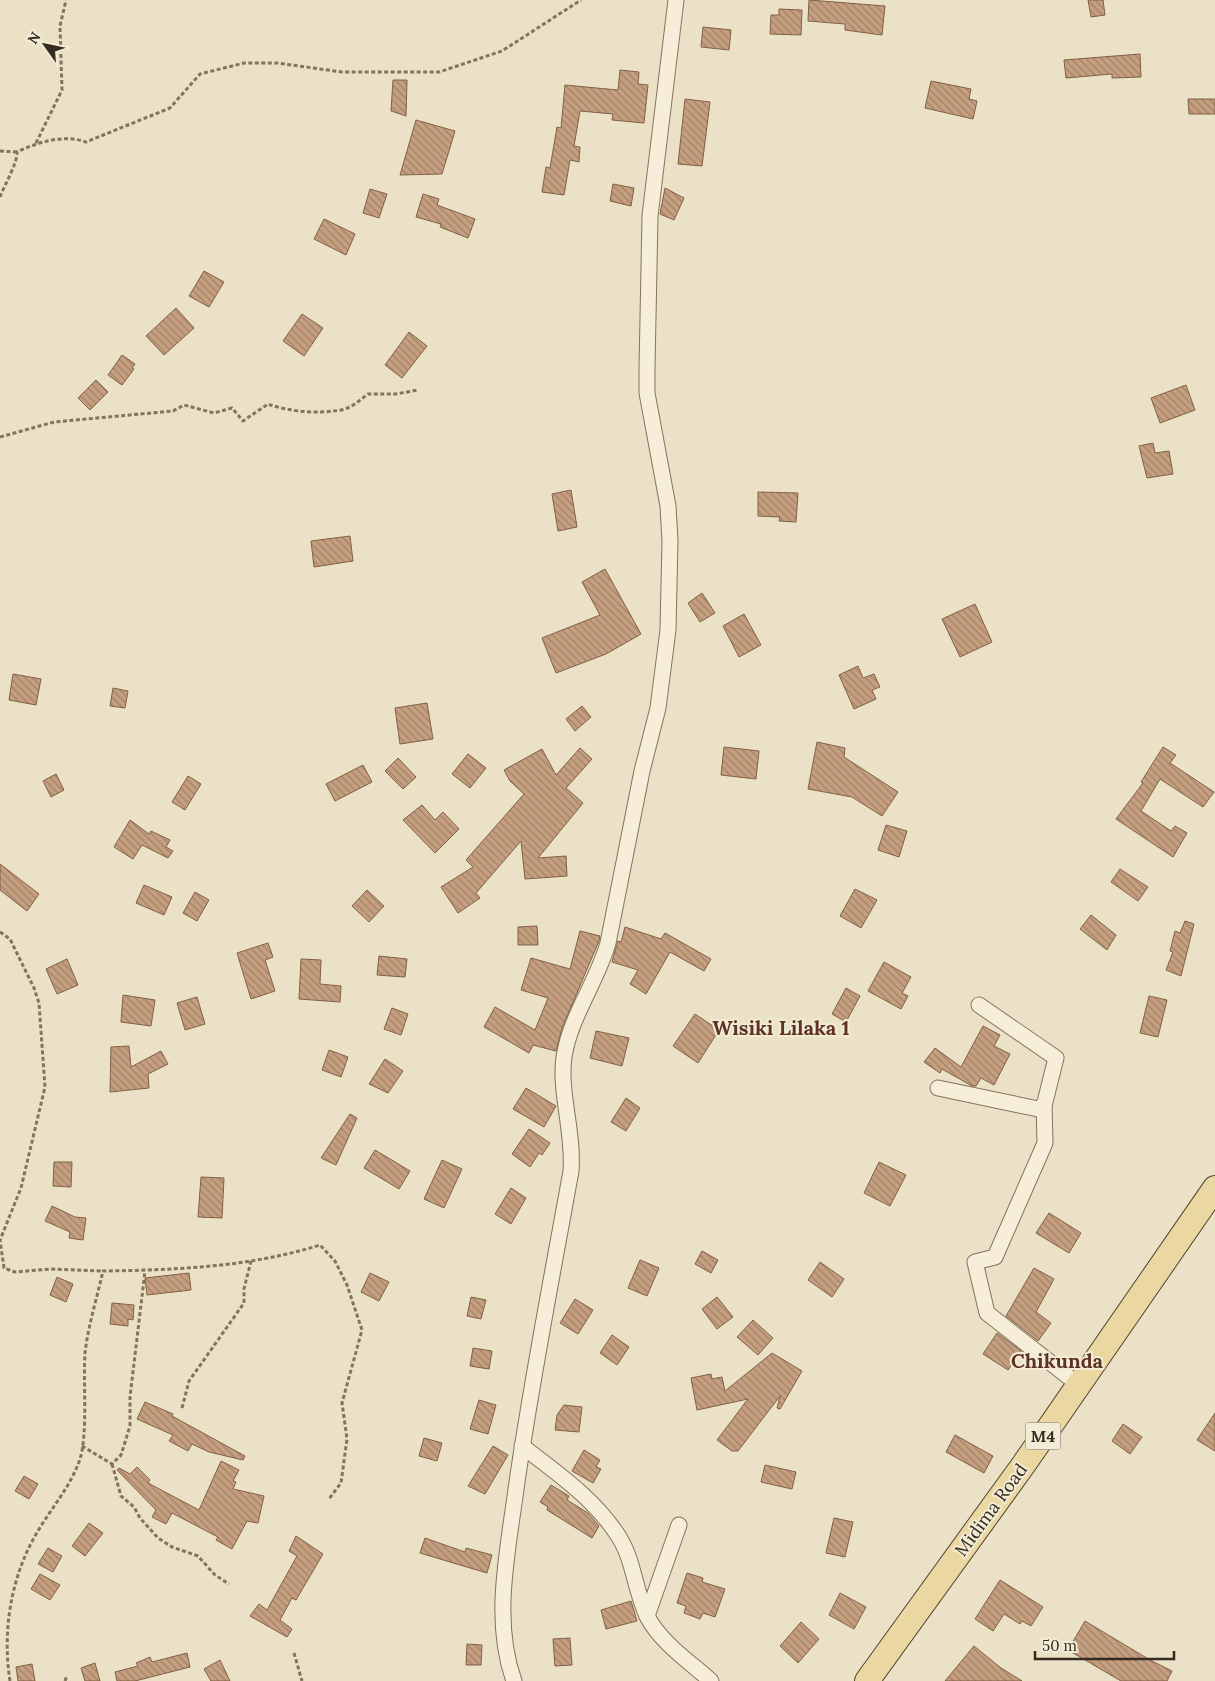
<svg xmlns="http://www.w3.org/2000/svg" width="1215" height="1681" viewBox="0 0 1215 1681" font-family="Lora,serif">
	<defs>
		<pattern id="building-back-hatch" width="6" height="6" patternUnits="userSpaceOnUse" patternTransform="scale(1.25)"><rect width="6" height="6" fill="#c59f7f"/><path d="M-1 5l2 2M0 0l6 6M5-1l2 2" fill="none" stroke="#a18268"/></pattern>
	</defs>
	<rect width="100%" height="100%" fill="#eae1c6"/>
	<g fill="url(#building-back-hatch)" stroke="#816045">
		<polygon points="809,0 885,6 882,35 845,30 845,24 808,21"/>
		<polygon points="1088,0 1103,0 1105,15 1091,17"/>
		<polygon points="779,9 802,10 801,35 770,34 771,15 779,15"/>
		<polygon points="703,27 731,30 729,50 701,47"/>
		<polygon points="1140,54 1141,77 1112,78 1112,74 1066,78 1064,60"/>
		<polygon points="620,70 639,72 638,84 648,85 644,123 612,120 613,114 580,111 574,146 580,147 579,162 570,160 564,195 542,192 546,167 550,168 557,127 561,128 565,85 618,90"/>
		<polygon points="393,80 407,80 406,116 391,111"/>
		<polygon points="931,81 971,89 969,99 977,101 973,119 925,108"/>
		<polygon points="685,99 710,102 702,166 678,164"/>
		<polygon points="1188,99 1215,99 1215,114 1189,114"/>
		<polygon points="416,120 455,131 442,174 400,175"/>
		<polygon points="613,184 634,188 631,206 610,201"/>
		<polygon points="665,188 684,198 674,220 660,214"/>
		<polygon points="370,189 387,194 379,218 363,213"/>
		<polygon points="423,194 439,199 437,205 475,219 468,238 440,227 441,224 416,217"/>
		<polygon points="324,219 355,234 346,255 314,239"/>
		<polygon points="204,271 224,282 209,307 189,296"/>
		<polygon points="176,308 194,328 164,355 146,336"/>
		<polygon points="302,314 323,328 304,356 283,341"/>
		<polygon points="409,332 427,346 402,378 385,365"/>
		<polygon points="122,355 135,364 132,368 134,369 122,385 108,375"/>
		<polygon points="96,380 108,392 90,410 78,398"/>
		<polygon points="1186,385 1195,410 1160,423 1151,398"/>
		<polygon points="1153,443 1155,453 1169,451 1173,474 1147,478 1139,446"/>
		<polygon points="571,490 577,527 558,531 552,494"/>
		<polygon points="758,492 798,493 796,522 779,521 780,517 758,516"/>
		<polygon points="350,536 353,561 314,567 311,541"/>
		<polygon points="605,569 641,634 606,654 556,673 542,638 600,615 582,582"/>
		<polygon points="702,593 715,613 700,622 688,603"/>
		<polygon points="975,604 992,642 960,657 942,619"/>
		<polygon points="744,614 761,645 739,657 723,626"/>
		<polygon points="858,666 863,678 874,674 880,687 872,690 876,699 854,709 839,675"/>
		<polygon points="13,674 41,679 36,705 9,700"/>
		<polygon points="113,688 128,691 125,708 110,706"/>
		<polygon points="427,703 433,739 400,744 395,708"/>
		<polygon points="582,706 591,717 575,731 566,719"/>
		<polygon points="817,742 845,748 844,757 898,792 882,816 852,797 808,789"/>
		<polygon points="724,747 759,751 756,779 721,775"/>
		<polygon points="1163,747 1176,755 1170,763 1214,792 1203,807 1160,779 1141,811 1171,831 1175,826 1187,833 1173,857 1116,819 1143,783 1141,782"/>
		<polygon points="580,748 592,759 566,788 583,803 538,858 566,856 567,876 525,879 521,841 476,893 480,898 458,913 441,887 473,867 466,860 524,794 510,781 504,770 542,749 556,775"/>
		<polygon points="468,754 486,768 470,788 452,774"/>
		<polygon points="398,758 416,777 403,789 385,771"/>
		<polygon points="363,765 372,782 335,801 326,784"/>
		<polygon points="56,774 64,790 51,797 43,781"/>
		<polygon points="188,776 201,784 185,810 172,802"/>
		<polygon points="422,805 435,820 443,812 459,829 435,853 403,820"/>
		<polygon points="130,820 149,834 151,831 170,840 166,847 173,851 168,858 142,845 133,859 114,847"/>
		<polygon points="886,825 907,831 899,857 878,850"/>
		<polygon points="0,864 39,894 27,911 0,890"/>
		<polygon points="1120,869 1148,887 1138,901 1111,882"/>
		<polygon points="144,885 172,897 164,915 136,903"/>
		<polygon points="855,889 877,900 861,928 840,916"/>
		<polygon points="367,890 384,906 369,922 352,906"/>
		<polygon points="195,892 209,900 197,921 183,913"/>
		<polygon points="1091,915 1116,935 1107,950 1080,929"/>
		<polygon points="1185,921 1194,924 1181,976 1166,970 1173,952 1170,951 1175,931 1180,933"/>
		<polygon points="537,926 538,945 518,945 518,927"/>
		<polygon points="625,927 661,939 665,933 711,959 704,971 670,952 646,994 630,984 638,970 612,962 618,941 621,942"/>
		<polygon points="580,931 600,936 599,941 562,1028 556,1051 533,1045 529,1053 484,1027 495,1007 535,1030 548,998 521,990 531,958 570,969"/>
		<polygon points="268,943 273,957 265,960 275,991 251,999 237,953"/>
		<polygon points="379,956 407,959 405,977 377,975"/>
		<polygon points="67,959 78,985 57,994 46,969"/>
		<polygon points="301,959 321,960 320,984 341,986 340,1002 299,999"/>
		<polygon points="884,962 911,977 902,993 908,996 901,1009 868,991"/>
		<polygon points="846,988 860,996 846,1022 832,1014"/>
		<polygon points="123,995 155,1000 151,1026 121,1022"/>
		<polygon points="1149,996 1167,1000 1158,1037 1140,1033"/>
		<polygon points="197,997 205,1024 185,1030 177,1003"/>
		<polygon points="392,1008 408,1014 401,1035 384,1029"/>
		<polygon points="695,1014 719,1030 698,1063 673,1046"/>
		<polygon points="983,1026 1000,1035 994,1046 1010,1054 994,1085 981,1078 976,1086 972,1086 942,1069 940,1073 924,1062 935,1048 961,1067"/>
		<polygon points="596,1031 629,1038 622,1066 590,1058"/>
		<polygon points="129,1046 131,1067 161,1051 168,1064 148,1074 149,1088 110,1092 111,1047"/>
		<polygon points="329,1050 348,1057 341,1077 322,1070"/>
		<polygon points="385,1059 403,1071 388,1093 369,1084"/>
		<polygon points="526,1088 556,1106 544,1127 513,1109"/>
		<polygon points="626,1098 640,1108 626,1131 611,1122"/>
		<polygon points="350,1114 357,1118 336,1165 321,1158"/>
		<polygon points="529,1129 550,1143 542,1155 539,1153 530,1167 512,1154"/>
		<polygon points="375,1150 410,1171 399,1189 364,1168"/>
		<polygon points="442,1160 462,1169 444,1208 424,1199"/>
		<polygon points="54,1162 72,1162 71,1187 53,1186"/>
		<polygon points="879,1162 906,1175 890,1206 864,1193"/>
		<polygon points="201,1177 224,1178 222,1218 198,1217"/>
		<polygon points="511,1188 526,1198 511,1224 495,1214"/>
		<polygon points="52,1206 75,1217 86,1218 83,1240 69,1238 70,1232 45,1221"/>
		<polygon points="1049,1213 1081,1233 1069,1253 1036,1233"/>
		<polygon points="702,1251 718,1260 711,1273 695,1264"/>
		<polygon points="640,1260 659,1268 647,1296 628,1288"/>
		<polygon points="820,1262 844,1279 832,1297 808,1280"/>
		<polygon points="1034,1268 1054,1279 1036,1312 1051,1323 1038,1341 1006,1316"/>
		<polygon points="189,1273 191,1290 147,1295 145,1278"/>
		<polygon points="370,1273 389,1282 379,1301 361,1292"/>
		<polygon points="57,1277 73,1284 66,1302 50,1295"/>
		<polygon points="471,1297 486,1300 481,1319 467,1316"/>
		<polygon points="717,1297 733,1317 717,1329 702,1309"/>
		<polygon points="575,1299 593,1310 578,1334 560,1323"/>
		<polygon points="112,1303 134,1305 133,1320 128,1319 128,1326 110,1324"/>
		<polygon points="753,1320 773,1338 758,1355 737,1337"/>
		<polygon points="997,1333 1021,1351 1008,1370 983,1354"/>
		<polygon points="612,1335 629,1347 617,1365 600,1353"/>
		<polygon points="473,1348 492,1351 489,1369 470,1366"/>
		<polygon points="772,1353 802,1371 780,1409 777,1408 780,1396 738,1451 732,1451 717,1440 748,1399 697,1410 691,1378 711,1374 712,1379 722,1377 725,1391"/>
		<polygon points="479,1400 496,1405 488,1434 470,1429"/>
		<polygon points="145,1402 173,1414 172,1416 245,1456 243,1460 209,1452 192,1444 188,1451 169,1441 173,1435 137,1419"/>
		<polygon points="564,1405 582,1407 579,1432 555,1430 557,1415"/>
		<polygon points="1215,1413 1215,1451 1197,1440"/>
		<polygon points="1123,1424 1142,1437 1130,1454 1112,1441"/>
		<polygon points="955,1435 993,1456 984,1473 946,1452"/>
		<polygon points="424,1438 442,1443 437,1461 419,1456"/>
		<polygon points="493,1446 508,1455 485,1494 468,1486"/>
		<polygon points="584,1450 600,1460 596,1467 601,1469 593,1483 572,1471"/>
		<polygon points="221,1461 239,1470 233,1481 236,1482 233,1489 264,1496 258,1523 247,1521 232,1549 216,1540 218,1537 172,1513 166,1524 152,1517 156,1510 117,1470 119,1468 130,1474 137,1467 150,1480 148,1483 199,1510"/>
		<polygon points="765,1465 796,1472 792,1489 761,1482"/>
		<polygon points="24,1476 38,1484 29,1499 15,1491"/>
		<polygon points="551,1485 569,1496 567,1500 588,1513 599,1526 592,1538 547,1510 548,1507 540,1502"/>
		<polygon points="834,1518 853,1522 845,1557 826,1553"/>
		<polygon points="89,1523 103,1533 85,1556 72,1546"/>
		<polygon points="296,1536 323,1554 296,1600 292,1598 280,1620 292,1629 287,1637 250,1616 259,1604 267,1610 297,1556 289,1551"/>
		<polygon points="425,1538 465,1552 466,1548 492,1555 487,1573 420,1553"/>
		<polygon points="48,1548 62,1556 53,1572 38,1564"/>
		<polygon points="687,1573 703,1578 702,1582 725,1589 715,1617 703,1613 700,1619 684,1613 686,1606 677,1603"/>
		<polygon points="40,1574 60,1585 50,1600 31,1589"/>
		<polygon points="1000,1580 1043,1607 1031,1626 1022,1621 1020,1624 1004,1614 993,1631 975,1619"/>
		<polygon points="840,1593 866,1607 854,1629 829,1615"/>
		<polygon points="631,1601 637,1621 606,1629 601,1610"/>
		<polygon points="1085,1621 1150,1660 1172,1671 1167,1681 1121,1681 1068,1650"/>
		<polygon points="801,1622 819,1639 798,1663 780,1646"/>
		<polygon points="570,1638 572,1665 555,1666 553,1639"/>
		<polygon points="467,1644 482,1645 481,1665 466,1665"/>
		<polygon points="974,1646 1001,1668 1022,1681 945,1681"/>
		<polygon points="187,1653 190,1667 135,1681 117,1681 115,1672 138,1666 136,1663 150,1657 152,1662"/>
		<polygon points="220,1660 230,1681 211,1681 204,1669"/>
		<polygon points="95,1663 100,1681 85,1681 81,1668"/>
		<polygon points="32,1664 35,1681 18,1681 16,1667"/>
	</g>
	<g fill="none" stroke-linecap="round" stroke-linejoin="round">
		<g stroke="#84745d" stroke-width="17">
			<g id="street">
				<polyline points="938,1088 1043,1110 1056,1058 979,1005"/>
				<polyline points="1044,1104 1045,1143 995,1257 975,1262 987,1313 1079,1385"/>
				<path d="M522,1446C557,1473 595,1499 619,1537C634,1561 635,1591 647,1616C660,1642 690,1662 711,1681"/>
				<polyline points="647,1616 679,1525"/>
				<path d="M514,1681C492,1620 508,1551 516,1489C531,1383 552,1277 571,1171C574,1132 559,1092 564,1057C570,1017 597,982 608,943L642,771L658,708L668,630L670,541L668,506L647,393V368L650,216L676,0"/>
			</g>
		</g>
		<g stroke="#524231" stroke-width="26">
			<polyline id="primary" points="867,1681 1024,1464 1215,1188"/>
		</g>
		<g stroke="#84745d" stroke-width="3" stroke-dasharray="4 2.5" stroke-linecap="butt">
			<polyline points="36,143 62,90 60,26 66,0"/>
			<polyline points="0,151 17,152"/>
			<path d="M0,197C4,186 18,162 17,152C38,142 64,134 86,142L170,108L200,74L244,63H277L342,72H439L502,51L581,0"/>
			<path d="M0,437L54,422L173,411L184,405L214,413L232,408L243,421L268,404C290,412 318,414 341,410C352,408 360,400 368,394H396L418,390"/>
			<polyline points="0,932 10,939 34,988 39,1003 45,1087 21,1188 0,1240 4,1268 15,1272 51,1269 103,1271"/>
			<polyline points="182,1408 189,1381 244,1303 244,1289 251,1261"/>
			<polyline points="82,1446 112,1464 121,1455 130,1426 130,1397 145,1271"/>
			<polyline points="112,1464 121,1496 134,1507 140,1518 158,1538 172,1547 198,1556 215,1575 229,1584"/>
			<polyline points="294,1653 302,1681"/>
			<path d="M10,1681C2,1631 11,1575 38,1531C52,1507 71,1486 80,1459C88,1433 83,1382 85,1353C88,1326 97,1298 103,1271C176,1270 250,1267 320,1245L335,1261L347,1285L362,1330L342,1403L347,1439L341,1483L329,1499"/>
			<polyline points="65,1681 67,1675"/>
		</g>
		<use href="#street" stroke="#f6eed8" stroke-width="15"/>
		<use href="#primary" stroke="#ead7a1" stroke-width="24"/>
	</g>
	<g text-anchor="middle" stroke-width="4" stroke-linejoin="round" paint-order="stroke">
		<rect fill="#f2ebd5" stroke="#6e6556" stroke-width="1" x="1025.5" y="1422.5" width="35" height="27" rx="4"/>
		<g font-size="16" font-weight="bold" fill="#352b20">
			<text x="1043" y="1442">M4</text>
		</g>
		<g font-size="18" fill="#352b20" stroke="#f2ebd5">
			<text transform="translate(991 1510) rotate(-54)" y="6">Midima Road</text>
		</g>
		<g font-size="20" font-weight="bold" fill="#5e3223" stroke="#f2ebd5">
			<text x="781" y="1035">Wisiki Lilaka 1</text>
			<text x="1057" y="1368">Chikunda</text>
		</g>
	</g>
	<g transform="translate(45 45) rotate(303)" stroke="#f2ebd5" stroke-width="4" paint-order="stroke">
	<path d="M0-4L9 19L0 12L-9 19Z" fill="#352b20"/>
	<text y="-8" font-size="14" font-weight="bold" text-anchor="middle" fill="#352b20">N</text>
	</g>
	<path d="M1035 1651v8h139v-8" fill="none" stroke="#352b20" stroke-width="2.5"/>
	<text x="1042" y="1651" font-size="15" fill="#352b20" stroke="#f2ebd5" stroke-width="4" paint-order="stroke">50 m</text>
</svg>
